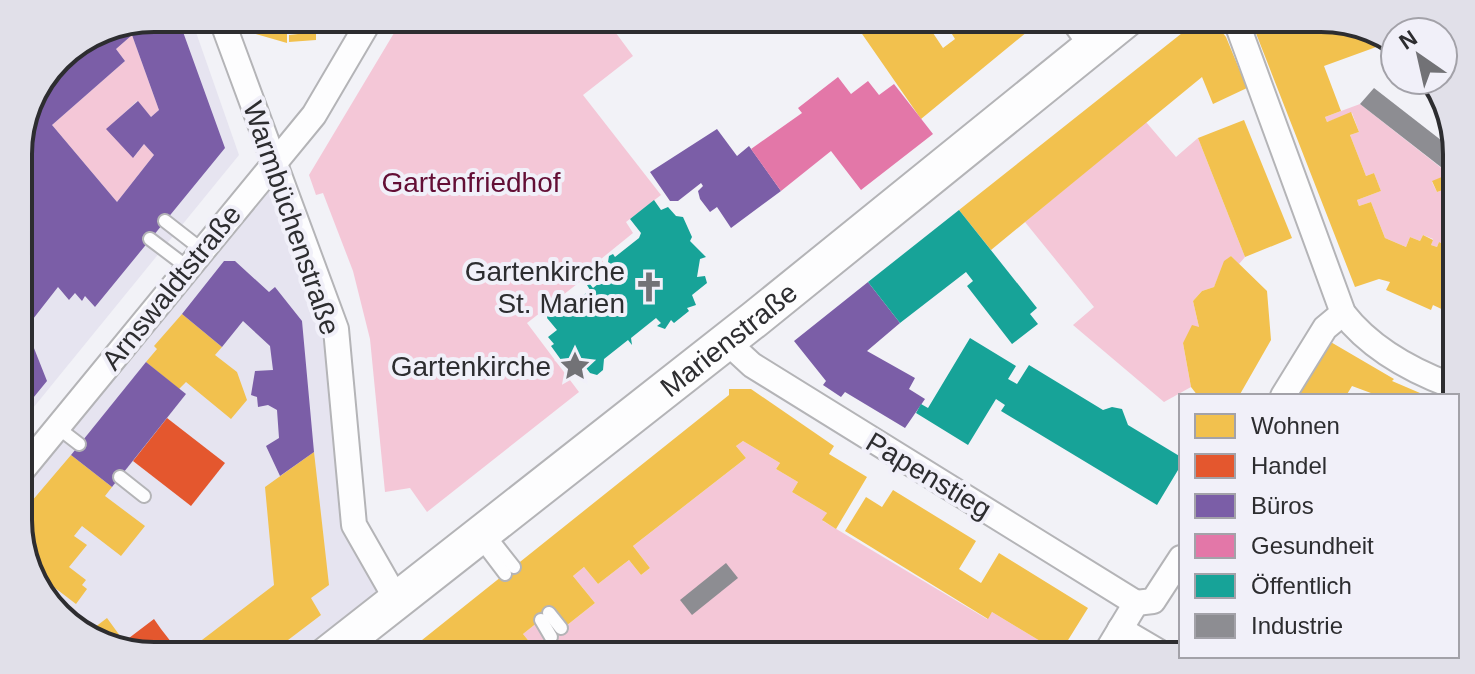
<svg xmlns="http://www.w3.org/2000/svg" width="1475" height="674" viewBox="0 0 1475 674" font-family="Arial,sans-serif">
	<rect width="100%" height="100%" fill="#f2f2f7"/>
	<g fill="#e6e4f0">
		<polygon points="154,18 191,18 239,155 20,424 18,145 32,93"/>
		<polygon points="274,161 336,329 354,525 398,602 327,656 154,656 102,645 46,603 21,546 20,473"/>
	</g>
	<g fill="#f4c7d7">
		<polygon points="403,18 621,18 610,25 633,56 583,95 661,195 626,222 633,233 601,259 604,263 527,323 579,392 427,512 410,488 385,492 370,339 353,271 323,193 316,195 309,175"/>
		<polygon points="132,35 159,110 151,117 137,101 107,129 134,157 144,144 154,155 117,202 52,125 125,61 116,49"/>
		<polygon points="1360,104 1449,174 1432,182 1437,192 1443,190 1447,199 1452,197 1454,202 1453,256 1446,253 1449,247 1439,242 1437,247 1431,245 1433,239 1423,235 1420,241 1410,237 1406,247 1385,238 1371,202 1359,206 1357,200 1381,191 1374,173 1366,176 1350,135 1359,132 1352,113 1327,122 1325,117"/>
		<polygon points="1146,122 1176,157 1198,138 1245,257 1239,264 1231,256 1225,261 1214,287 1202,291 1193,301 1199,327 1183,343 1191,387 1164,402 1073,325 1094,307 1025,222"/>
		<polygon points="743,441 780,463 776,469 798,482 792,492 827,513 823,521 987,619 992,612 1060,653 1058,656 541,656 523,634 553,610 566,626 595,603 573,576 584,567 598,584 629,560 641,575 650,568 633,546 746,458 736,446"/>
	</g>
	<g fill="#f2c14e">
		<polygon points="243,18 287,30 287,43 252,33 238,23"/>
		<polygon points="851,18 923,18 943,48 955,39 947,26 958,18 1044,18 921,119"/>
		<polygon points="1201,18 1211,18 1226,37 1247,88 1213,104 1202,77 991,250 959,210"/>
		<polygon points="1250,18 1302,18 1304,23 1321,18 1373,29 1390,42 1324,66 1341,111 1325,117 1327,122 1351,112 1359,132 1350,135 1366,176 1374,173 1381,191 1357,200 1359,206 1371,202 1385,238 1406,247 1410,237 1420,241 1423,235 1433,240 1431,245 1437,247 1439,242 1449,247 1446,253 1453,256 1452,314 1433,305 1431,310 1386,290 1390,282 1379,279 1355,287"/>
		<polygon points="316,32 316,40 289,42 289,35"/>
		<polygon points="1244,120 1292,238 1245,257 1198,138"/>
		<polygon points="1449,174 1455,178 1454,202 1452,197 1447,199 1443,190 1437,192 1432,181"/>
		<polygon points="1231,256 1267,291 1271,340 1239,396 1198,396 1191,387 1183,343 1192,325 1199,327 1193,301 1202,291 1214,287 1224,261"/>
		<polygon points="182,314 222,347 215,355 237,372 247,400 231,419 186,382 179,389 146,362 157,349 154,346"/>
		<polygon points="1329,341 1394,379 1392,381 1427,396 1379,396 1352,386 1346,396 1296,396"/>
		<polygon points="729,389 751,389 834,446 829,454 867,477 836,529 822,520 827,513 792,492 798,482 776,469 780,463 743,441 736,446 746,458 633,546 650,568 641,575 629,560 598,584 584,567 573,576 595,603 566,626 553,610 523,634 541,656 402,656 729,395"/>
		<polygon points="314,452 329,585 311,598 321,615 267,656 181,656 274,585 265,487"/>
		<polygon points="71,455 112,487 105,496 145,526 121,556 82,526 74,536 87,545 69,567 86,580 82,585 87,589 76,604 42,578 37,583 21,546 20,515"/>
		<polygon points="893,490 976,541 959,569 981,583 999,553 1088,608 1060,653 992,612 988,619 845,531 866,497 882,507"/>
		<polygon points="107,618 123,640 120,642 126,650 102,645 86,634"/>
	</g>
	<g fill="#e4572e">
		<polygon points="167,418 225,463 191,506 133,461"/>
		<polygon points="154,619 161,629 182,656 154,656 141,653 136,647 129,638"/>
	</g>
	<g fill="#7b5ea7" fill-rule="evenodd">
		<path d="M154,18H178L225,148L95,307L85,296L82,301L75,293L69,300L58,287L26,328L47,381L20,414L18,145L32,93L64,52ZM132,35L159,110L151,117L138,101L106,129L133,158L144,144L154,155L117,202L52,125L125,61L116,49Z"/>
		<polygon points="717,129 737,156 749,146 781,191 731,228 717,207 710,212 700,199 698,191 703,186 701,183 678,201 670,201 650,172"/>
		<polygon points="224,261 235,261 269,292 275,287 302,321 314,452 280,476 266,446 279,438 277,410 268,405 258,407 257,397 251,395 255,371 273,370 270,346 243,321 222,347 182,314"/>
		<polygon points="868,282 900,323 867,351 915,378 909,389 925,399 905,428 845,392 841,397 823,385 826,381 794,341"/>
		<polygon points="146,362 186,394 112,487 71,455"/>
	</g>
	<polygon fill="#e377a8" points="838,77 851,94 868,81 879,95 894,84 933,134 861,190 831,151 781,191 751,149 802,113 798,108"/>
	<g fill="#17a398">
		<polygon points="654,200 661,210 668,207 676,216 683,217 692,237 690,241 706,257 700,259 697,277 705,276 707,283 692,295 696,305 687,308 689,311 674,323 671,320 665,329 657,326 661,323 656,318 631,338 632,345 628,340 604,359 603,370 597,375 590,373 581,361 572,368 567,362 564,364 551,346 554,344 548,337 557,330 547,318 549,311 563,306 565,310 590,290 587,285 589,283 593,288 618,268 608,262 609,256 613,254 615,257 639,238 641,233 630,219"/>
		<polygon points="959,210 1037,308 1030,314 1038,324 1012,344 967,286 973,281 966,272 900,323 868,282"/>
		<polygon points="970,338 1016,366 1008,379 1017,384 1029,365 1103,410 1112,407 1122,409 1128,425 1181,457 1181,465 1157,505 1001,411 1005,405 996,399 968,445 916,413 921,404 928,408"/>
	</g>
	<g fill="#8d8d92">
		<polygon points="1390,42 1395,45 1395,60 1376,47"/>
		<polygon points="1374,88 1455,151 1455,178 1360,104"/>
		<polygon points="726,563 738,578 692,615 680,600"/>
	</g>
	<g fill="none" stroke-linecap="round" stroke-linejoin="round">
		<g stroke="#b4b4b7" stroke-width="16">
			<g id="lane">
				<polyline points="1064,18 1086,48"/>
				<polyline points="165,221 201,249"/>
				<polyline points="150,239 187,267"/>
				<polyline points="57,427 79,444"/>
				<polyline points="120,477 144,496"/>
				<polyline points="488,534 514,567"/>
				<polyline points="480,541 505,574"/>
				<polyline points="549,613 561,628"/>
				<polyline points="541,620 551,637"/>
			</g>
		</g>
		<g stroke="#b4b4b7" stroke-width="28">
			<g id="street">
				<polyline points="221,18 336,329 354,525 398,602"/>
				<path d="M1235,18L1343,313C1370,348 1410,370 1450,385"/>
				<polyline points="726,341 752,365 1136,603"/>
				<polyline points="1283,396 1325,328 1343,313"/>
				<polyline points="20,473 314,115 371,18"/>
				<polyline points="1136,603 1153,601 1181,558"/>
				<polyline points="1120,629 1166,656"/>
				<polyline points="1104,656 1136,603"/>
			</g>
		</g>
		<g stroke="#b4b4b7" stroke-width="40">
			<g id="secondary">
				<path id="s1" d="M326,656L755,319L1127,18"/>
			</g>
		</g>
		<use href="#lane" stroke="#fdfdfe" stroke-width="12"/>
		<use href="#street" stroke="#fdfdfe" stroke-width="24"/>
		<use href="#secondary" stroke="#fdfdfe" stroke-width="36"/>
	</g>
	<defs>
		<g id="church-bare" transform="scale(2.4)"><path d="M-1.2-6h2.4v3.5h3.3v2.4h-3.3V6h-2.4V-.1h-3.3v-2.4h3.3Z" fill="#727276" stroke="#f1f0f9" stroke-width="2.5" paint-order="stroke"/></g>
		<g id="sight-bare" transform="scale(2.4)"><path d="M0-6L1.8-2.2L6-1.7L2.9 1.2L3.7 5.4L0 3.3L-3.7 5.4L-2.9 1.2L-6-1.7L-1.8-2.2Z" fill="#727276" stroke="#f1f0f9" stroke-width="2.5" paint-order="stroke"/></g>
	</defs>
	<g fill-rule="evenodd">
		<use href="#church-bare" x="649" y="287"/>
		<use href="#sight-bare" x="575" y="366"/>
	</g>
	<g text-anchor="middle" stroke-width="8" stroke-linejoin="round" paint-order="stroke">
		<g font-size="28" fill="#630e35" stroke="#f1f0f9">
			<text x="471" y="192">Gartenfriedhof</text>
		</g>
		<g font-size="28" fill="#2d2d30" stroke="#f1f0f9">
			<text transform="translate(292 218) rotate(71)" y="10">Warmbüchenstraße</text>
			<text transform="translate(171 287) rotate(-51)" y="10">Arnswaldtstraße</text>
			<text dy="10" stroke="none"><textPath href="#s1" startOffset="512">Marienstraße</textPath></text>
			<text transform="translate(929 475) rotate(31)" y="10">Papenstieg</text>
		</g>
		<g font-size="28" fill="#2d2d30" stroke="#f1f0f9" text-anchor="end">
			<text x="625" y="281">Gartenkirche<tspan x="625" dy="32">St. Marien</tspan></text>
			<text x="551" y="376">Gartenkirche</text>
		</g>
	</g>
	<path d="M0 0H1475V674H0ZM154 32H1321A122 122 0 0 1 1443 154V520A122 122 0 0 1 1321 642H154A122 122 0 0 1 32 520V154A122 122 0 0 1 154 32Z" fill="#e1e0e9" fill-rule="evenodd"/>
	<path fill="none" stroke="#2d2d30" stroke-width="4" d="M154 32H1321A122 122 0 0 1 1443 154V520A122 122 0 0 1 1321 642H154A122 122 0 0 1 32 520V154A122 122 0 0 1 154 32Z"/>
	<rect x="1179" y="394" width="280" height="264" fill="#f1f0f9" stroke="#a3a2a9" stroke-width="2"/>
	<rect x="1195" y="414" width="40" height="24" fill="#f2c14e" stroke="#a3a2a9" stroke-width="2"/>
	<text x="1251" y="434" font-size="24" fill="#2d2d30">Wohnen</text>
	<rect x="1195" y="454" width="40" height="24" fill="#e4572e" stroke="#a3a2a9" stroke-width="2"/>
	<text x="1251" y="474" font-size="24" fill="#2d2d30">Handel</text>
	<rect x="1195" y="494" width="40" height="24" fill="#7b5ea7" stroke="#a3a2a9" stroke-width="2"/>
	<text x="1251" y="514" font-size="24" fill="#2d2d30">Büros</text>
	<rect x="1195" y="534" width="40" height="24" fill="#e377a8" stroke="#a3a2a9" stroke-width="2"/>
	<text x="1251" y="554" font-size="24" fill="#2d2d30">Gesundheit</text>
	<rect x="1195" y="574" width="40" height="24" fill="#17a398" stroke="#a3a2a9" stroke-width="2"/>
	<text x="1251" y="594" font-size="24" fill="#2d2d30">Öffentlich</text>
	<rect x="1195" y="614" width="40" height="24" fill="#8d8d92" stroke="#a3a2a9" stroke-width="2"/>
	<text x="1251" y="634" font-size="24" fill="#2d2d30">Industrie</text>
	<g transform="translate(1419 56) rotate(326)"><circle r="38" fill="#f1f0f9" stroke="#a3a2a9" stroke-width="2"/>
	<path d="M0-6L14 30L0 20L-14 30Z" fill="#727276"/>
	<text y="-12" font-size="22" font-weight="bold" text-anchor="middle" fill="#2d2d30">N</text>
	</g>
</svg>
